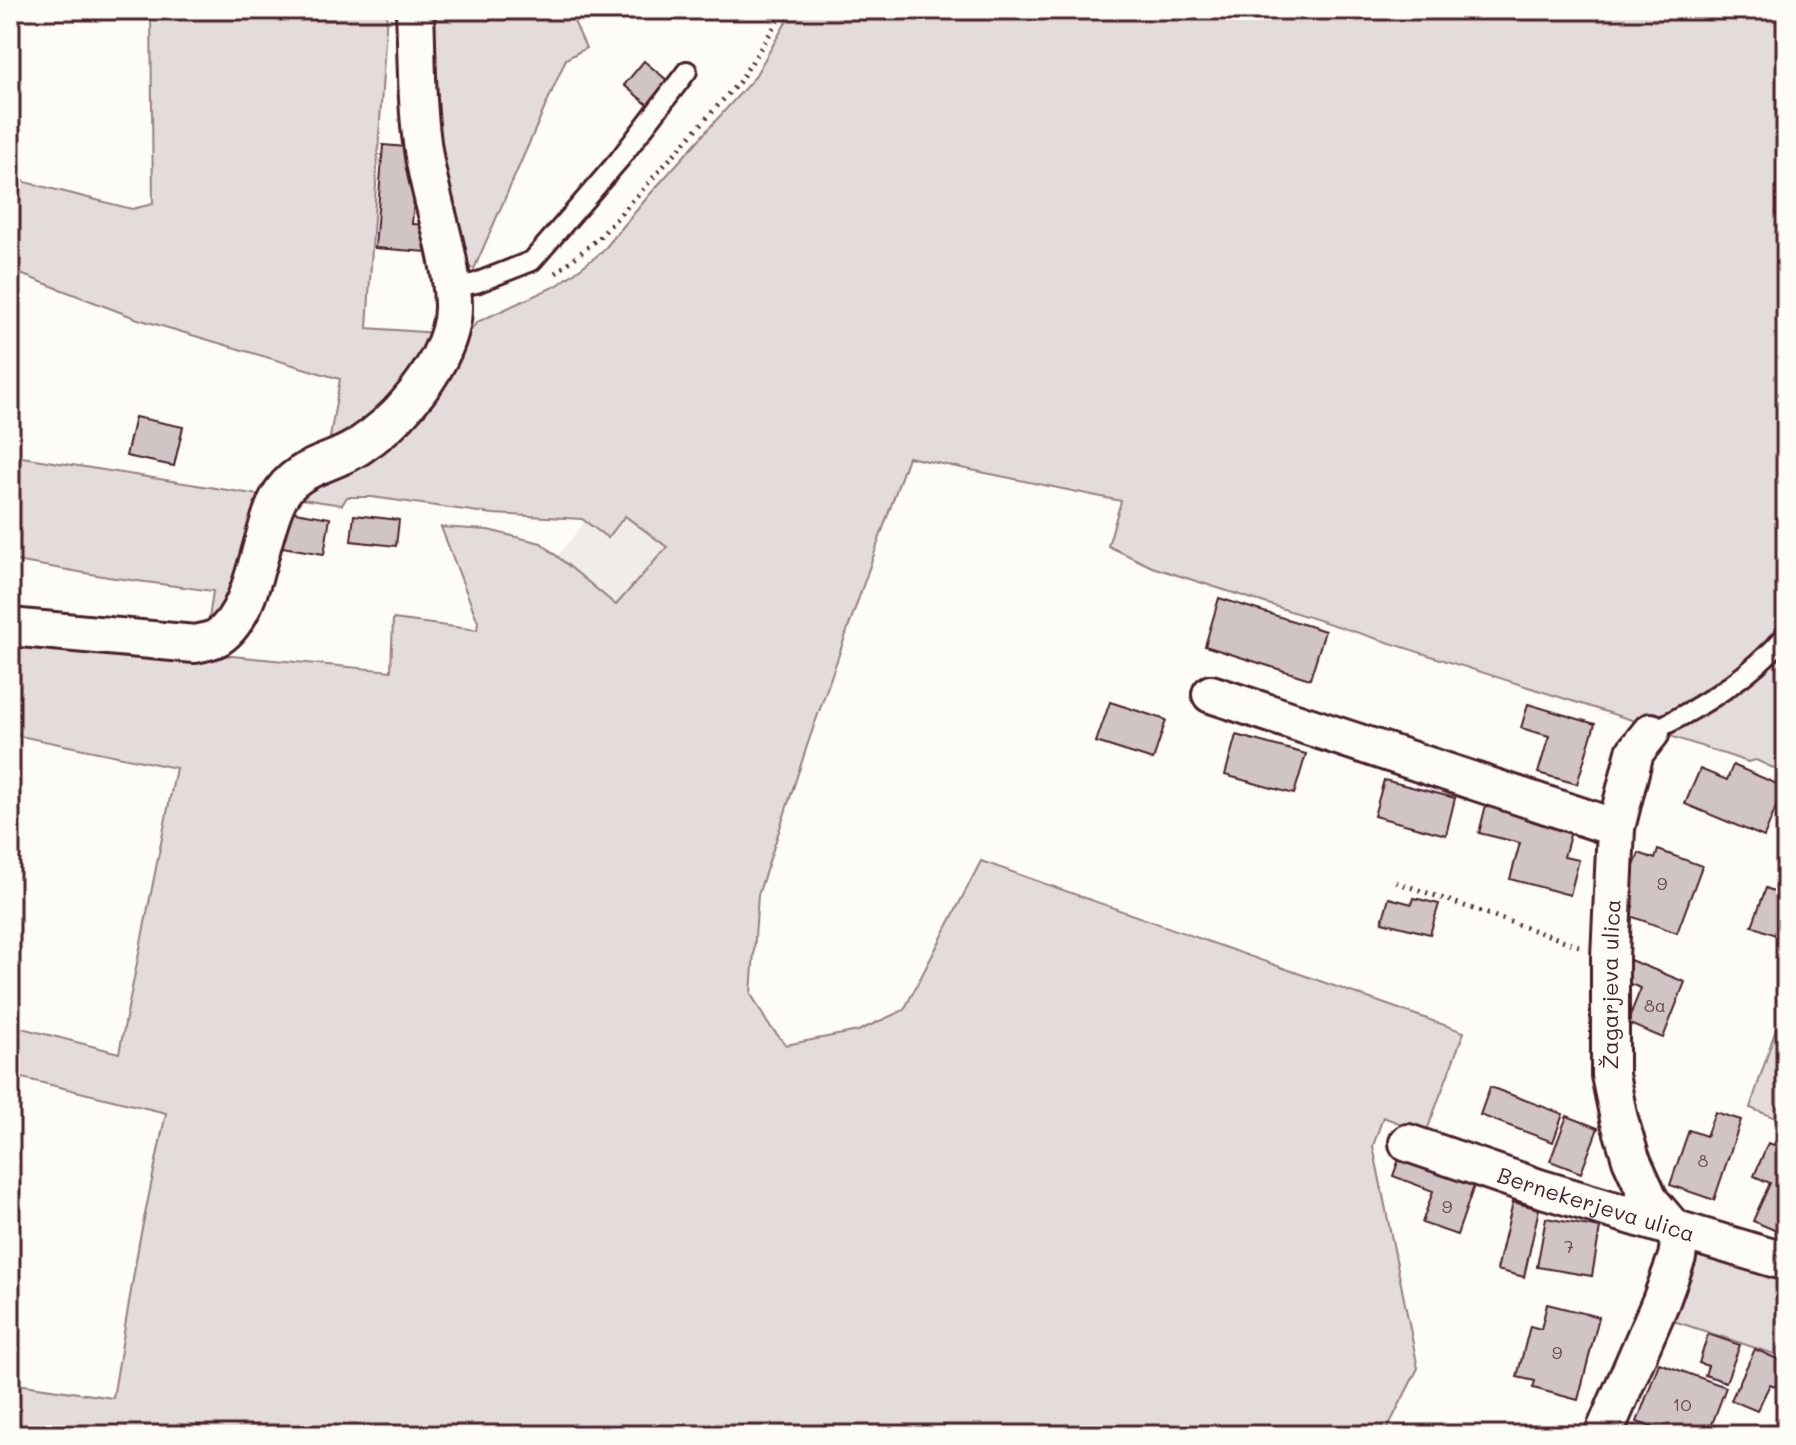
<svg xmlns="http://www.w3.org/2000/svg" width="1796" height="1445" viewBox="0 0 1796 1445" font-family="Mali,sans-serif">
	<rect width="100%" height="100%" fill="#fdfcf7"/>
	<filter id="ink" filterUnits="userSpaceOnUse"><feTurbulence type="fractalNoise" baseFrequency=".0125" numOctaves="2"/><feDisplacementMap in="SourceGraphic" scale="16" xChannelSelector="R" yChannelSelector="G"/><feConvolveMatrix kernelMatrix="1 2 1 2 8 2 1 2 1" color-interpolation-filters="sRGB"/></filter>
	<g filter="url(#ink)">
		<polygon fill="#f0ece8" points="629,514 669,545 621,607 557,557 586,520 610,538"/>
		<g fill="#e3dcda" stroke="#967e82" stroke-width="2">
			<polygon points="151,10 387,10 367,328 437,333 419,369 345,443 330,437 340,379 138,319 10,270 10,169 25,182 132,209 153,204"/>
			<polygon points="427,10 569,10 586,48 566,59 474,269 460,261 437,151"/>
			<polygon points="793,10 1786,10 1786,628 1719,685 1644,724 1152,567 1108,546 1121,501 908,457 808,743 758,895 751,994 768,1024 786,1045 858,1031 904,1010 981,861 1464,1032 1426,1133 1383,1117 1373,1146 1418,1368 1384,1435 10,1435 10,1383 113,1398 139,1243 166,1113 10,1075 10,1025 119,1053 176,768 10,734 10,640 232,656 391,671 393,619 477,630 478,622 441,527 488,530 541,543 616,605 667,547 625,516 608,538 582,519 493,514 372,497 347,497 342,505 295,498 464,340 477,322 558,285 602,252 651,193 754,78"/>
			<polygon points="10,455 265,496 234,595 208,626 213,591 108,577 10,560"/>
			<polygon points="1786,645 1786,774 1756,760 1748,762 1673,737 1668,732"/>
			<polygon points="1786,998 1786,1122 1750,1108"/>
			<polygon points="1698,1255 1733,1258 1786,1275 1786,1358 1668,1319 1690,1259"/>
		</g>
		<g fill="#d0c5c4" stroke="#4a1f2b" stroke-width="2">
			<polygon points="644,61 668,81 648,105 624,85"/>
			<polygon points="383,145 418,148 412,224 429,225 427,252 375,248"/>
			<polygon points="135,417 183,427 174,466 126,456"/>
			<polygon points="289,511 330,518 324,554 282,547"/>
			<polygon points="354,515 399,520 396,546 351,541"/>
			<polygon points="1219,598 1325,631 1310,679 1205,646"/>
			<polygon points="1110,702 1166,720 1153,760 1096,742"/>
			<polygon points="1528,704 1595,724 1577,784 1538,773 1549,736 1521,728"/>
			<polygon points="1236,735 1306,754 1294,794 1225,775"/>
			<polygon points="1733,765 1784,787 1764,837 1685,804 1700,769 1727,780"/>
			<polygon points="1384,780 1455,798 1446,835 1374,816"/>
			<polygon points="1486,805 1572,828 1564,857 1579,860 1570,895 1510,879 1520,843 1479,833"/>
			<polygon points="1658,850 1702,866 1677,933 1630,916 1633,906 1621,901 1639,853 1655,859"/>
			<polygon points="1766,888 1786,896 1786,930 1783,938 1752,926"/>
			<polygon points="1389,898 1412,904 1414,898 1439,904 1430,934 1382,922"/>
			<polygon points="1630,960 1685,982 1663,1038 1627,1023 1641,988 1622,981"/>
			<polygon points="1490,1087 1563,1114 1553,1142 1480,1115"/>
			<polygon points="1715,1112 1741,1120 1714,1200 1670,1185 1689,1130 1706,1136"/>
			<polygon points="1567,1116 1598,1128 1581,1173 1550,1161"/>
			<polygon points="1781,1130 1786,1132 1786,1235 1753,1221 1770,1183 1754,1176 1768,1143 1774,1145"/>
			<polygon points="1402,1151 1477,1177 1457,1235 1422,1223 1433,1191 1393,1176"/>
			<polygon points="1513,1202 1539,1209 1524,1277 1497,1270"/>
			<polygon points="1546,1218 1600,1228 1592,1276 1537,1267"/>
			<polygon points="1547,1304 1599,1317 1578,1400 1533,1388 1535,1381 1517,1377 1530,1326 1541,1329"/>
			<polygon points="1708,1334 1740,1345 1726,1382 1705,1375 1708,1366 1699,1363"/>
			<polygon points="1755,1349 1786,1363 1786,1396 1782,1394 1784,1390 1770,1384 1757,1411 1731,1400"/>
			<polygon points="1659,1363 1726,1387 1708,1435 1673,1435 1637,1422"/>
		</g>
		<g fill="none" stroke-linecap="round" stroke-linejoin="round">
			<g stroke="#4a1f2b" stroke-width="24">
				<g id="service">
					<polyline points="451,288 476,283 532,261 619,160 687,71"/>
					<path d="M1651,732C1700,708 1751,677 1786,635"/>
				</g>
			</g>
			<g stroke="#4a1f2b" stroke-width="42">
				<g id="minor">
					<path d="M10,627L195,644C202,642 212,641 218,637C255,613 259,536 278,499C296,465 329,466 358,447C376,435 394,420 408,403C430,378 454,340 453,305C452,255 432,205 424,156C416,108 417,59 415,10"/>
					<polyline points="1211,694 1616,828"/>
					<path id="s1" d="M1408,1143L1539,1188L1786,1262"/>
					<path id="s2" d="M1603,1435L1661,1301L1677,1257L1679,1244L1673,1228L1650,1201L1631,1159L1619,1119L1610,1075V957L1616,828L1635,752L1651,732"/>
				</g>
			</g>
			<g stroke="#4a1f2b" stroke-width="5" stroke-dasharray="2 6" stroke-linecap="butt">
				<polyline points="556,273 599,238 739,82 785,10"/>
				<polyline points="1396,882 1579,946"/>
			</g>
			<use href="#service" stroke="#fdfcf7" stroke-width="18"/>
			<use href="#minor" stroke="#fdfcf7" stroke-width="36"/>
		</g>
	</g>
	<g text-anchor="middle" stroke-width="6" stroke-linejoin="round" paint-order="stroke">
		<g font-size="18" fill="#6c4851">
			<text x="1662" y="890">9</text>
			<text x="1655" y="1012">8a</text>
			<text x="1703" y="1167">8</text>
			<text x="1447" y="1213">9</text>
			<text x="1569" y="1253">7</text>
			<text x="1557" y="1359">9</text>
			<text x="1682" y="1411">10</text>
		</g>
		<g font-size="22" fill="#4a1f2b" stroke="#fdfcf7">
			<text dy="8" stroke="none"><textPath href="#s2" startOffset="482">Žagarjeva ulica</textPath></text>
			<text dy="8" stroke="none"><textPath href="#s1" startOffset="198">Bernekerjeva ulica</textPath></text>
		</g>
	</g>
	<rect width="1796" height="1445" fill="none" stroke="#fdfcf7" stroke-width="40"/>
	<rect x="20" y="20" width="1756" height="1405" fill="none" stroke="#4a1f2b" stroke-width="3" filter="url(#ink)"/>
</svg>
